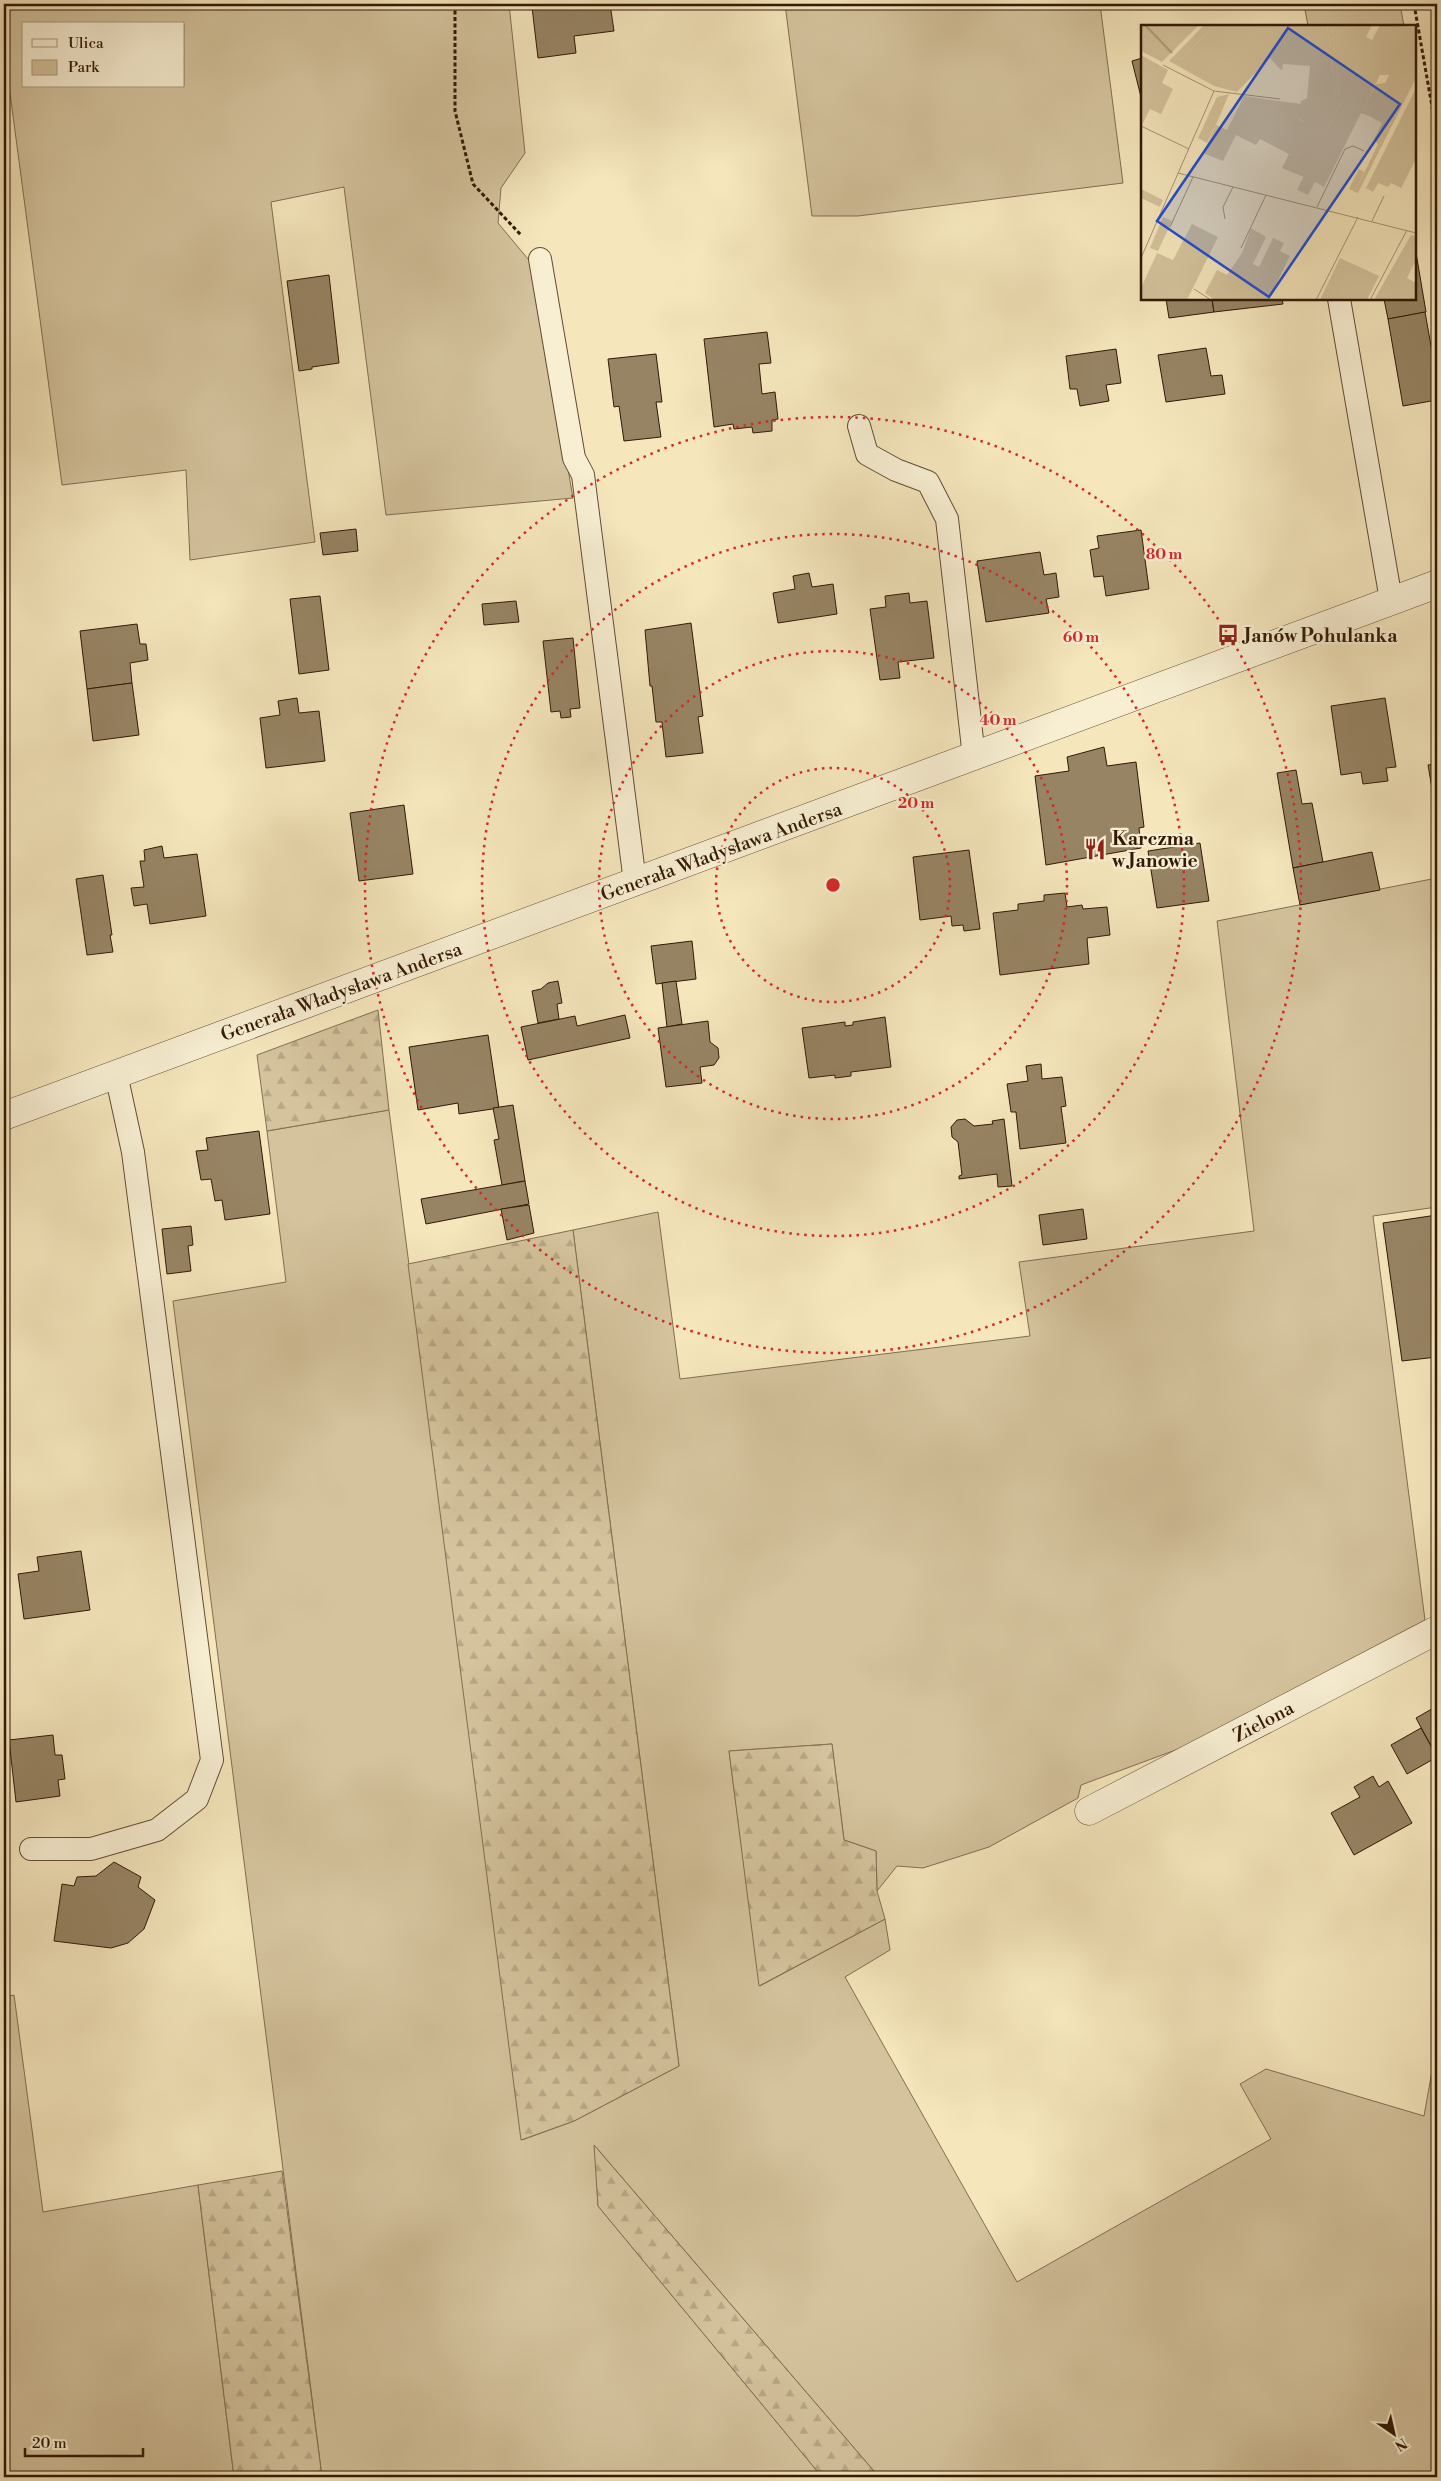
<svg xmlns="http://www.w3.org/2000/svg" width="1441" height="2481" viewBox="0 0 1441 2481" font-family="'Libre Bodoni',serif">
	<defs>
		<pattern id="forest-firs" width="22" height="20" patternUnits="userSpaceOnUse" patternTransform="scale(1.25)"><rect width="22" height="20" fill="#d4c39d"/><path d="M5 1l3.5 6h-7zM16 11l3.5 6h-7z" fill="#b6a786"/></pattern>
	</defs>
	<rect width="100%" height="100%" fill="#f5e6bc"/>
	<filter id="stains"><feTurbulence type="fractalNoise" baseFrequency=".004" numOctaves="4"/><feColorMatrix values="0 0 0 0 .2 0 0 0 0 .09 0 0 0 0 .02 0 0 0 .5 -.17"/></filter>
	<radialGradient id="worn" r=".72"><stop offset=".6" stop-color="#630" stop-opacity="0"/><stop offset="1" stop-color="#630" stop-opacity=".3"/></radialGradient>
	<g fill="#d4c39d" stroke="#836e51" fill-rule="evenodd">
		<path d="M4,4H509L525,153L501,188L498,223L533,265L573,498L386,515L344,187L271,202L315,542L190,560L186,470L62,485L4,48ZM24,24H184V86H24Z"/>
		<polygon points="785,4 1100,4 1123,183 858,216 812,216"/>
		<polygon points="1304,4 1400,4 1404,26 1308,26"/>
		<polygon points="1437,878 1437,1207 1373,1216 1425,1620 1181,1748 1081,1785 1078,1798 989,1847 923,1868 897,1866 877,1891 876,1851 844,1840 832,1744 729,1751 760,1986 885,1919 890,1950 845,1977 1017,2282 1271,2139 1240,2084 1266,2069 1424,2116 1437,2043 1437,2477 879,2477 595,2146 598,2206 822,2477 322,2477 173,1301 286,1282 267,1131 389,1110 522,2140 574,2121 679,2066 573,1230 658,1212 680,1379 1030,1336 1019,1262 1254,1231 1217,921"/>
		<polygon points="14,1995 43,2212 198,2185 234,2477 4,2477 4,1997"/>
	</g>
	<g fill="url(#forest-firs)" stroke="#836e51">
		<polygon points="378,1010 389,1110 267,1131 257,1055"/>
		<polygon points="573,1230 679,2066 574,2121 521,2140 408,1264"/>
		<polygon points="832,1744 844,1840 876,1851 877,1891 885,1919 759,1986 729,1751"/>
		<polygon points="594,2145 879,2477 822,2477 598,2206"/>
		<polygon points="282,2171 322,2477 234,2477 198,2185"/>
	</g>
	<g fill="#978464" stroke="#321905">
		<polygon points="553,4 610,4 614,31 574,36 576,53 538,58 532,7"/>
		<polygon points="1142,58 1142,101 1132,61"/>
		<polygon points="1415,247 1426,312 1388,319 1384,299 1415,299"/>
		<polygon points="329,275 339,363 312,367 312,369 299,371 287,281"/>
		<polygon points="1166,299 1212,299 1214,312 1169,318"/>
		<polygon points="1212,299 1282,299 1283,304 1214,312"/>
		<polygon points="1425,312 1437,380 1437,400 1403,406 1388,319"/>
		<polygon points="767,332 771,363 759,364 762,394 775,392 778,419 772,420 772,431 753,433 752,427 734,429 733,424 714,427 704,339"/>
		<polygon points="1206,348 1211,376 1222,375 1225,394 1166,402 1158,355"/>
		<polygon points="1116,349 1121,383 1106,385 1109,401 1080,406 1077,389 1070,389 1066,356"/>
		<polygon points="656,354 662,402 656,402 661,437 624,441 619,406 614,407 608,359"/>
		<polygon points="356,529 358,551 323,555 320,533"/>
		<polygon points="1141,530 1149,589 1106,596 1103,576 1094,577 1090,550 1099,548 1097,536"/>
		<polygon points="1040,552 1044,575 1056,573 1059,597 1046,599 1049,613 986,622 977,561"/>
		<polygon points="809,573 812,587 833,584 837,614 778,623 773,593 795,589 793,576"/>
		<polygon points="909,593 910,603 927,601 934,658 898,662 900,678 880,680 870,609 886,607 885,596"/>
		<polygon points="320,596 329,670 299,674 290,599"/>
		<polygon points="516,601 519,622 484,625 482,604"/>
		<polygon points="691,623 703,716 698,717 703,753 666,757 662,722 656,722 652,686 650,686 645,630"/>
		<polygon points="137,624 140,644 146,644 148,660 130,663 132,683 87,689 80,631"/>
		<polygon points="573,638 580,708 570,709 571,717 561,718 560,711 551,712 543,641"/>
		<polygon points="132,683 139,735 93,741 87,689"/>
		<polygon points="297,698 299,713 319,711 325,761 266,768 260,718 280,715 278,701"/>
		<polygon points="1385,698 1396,767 1386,768 1388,781 1363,784 1361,772 1341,775 1331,706"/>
		<polygon points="1104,747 1107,766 1136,762 1144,827 1139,828 1141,848 1046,865 1035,776 1069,771 1067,757"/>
		<polygon points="1437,764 1437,818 1428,765"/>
		<polygon points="1296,770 1302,804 1312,803 1323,862 1293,868 1277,773"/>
		<polygon points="404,805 413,874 359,881 350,813"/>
		<polygon points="1200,843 1209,901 1157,908 1148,851"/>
		<polygon points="162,846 164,858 197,854 206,916 150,924 147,904 134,906 131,888 144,887 140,861 145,861 144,850"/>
		<polygon points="969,850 980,929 964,931 963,925 952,926 951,916 920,920 913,857"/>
		<polygon points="1372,852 1380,890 1300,905 1293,868"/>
		<polygon points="103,875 112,935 110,935 113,952 87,955 76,879"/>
		<polygon points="1065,893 1067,907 1082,905 1083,909 1107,907 1110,935 1087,938 1089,964 1000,975 993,913 1018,910 1018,904 1044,901 1044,895"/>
		<polygon points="692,941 696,979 656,984 651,946"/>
		<polygon points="558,981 562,1003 557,1004 559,1019 538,1023 532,991 541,989 548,983"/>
		<polygon points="676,981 682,1024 667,1027 662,983"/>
		<polygon points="625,1015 630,1038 528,1060 521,1027 575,1016 577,1026"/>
		<polygon points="885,1017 891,1067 851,1072 851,1076 835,1078 835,1075 809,1078 802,1028 845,1022 845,1026 853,1025 853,1022"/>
		<polygon points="708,1021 710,1042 718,1048 719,1058 714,1065 700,1067 702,1083 666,1087 658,1028"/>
		<polygon points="488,1035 499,1108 459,1114 458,1103 418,1110 409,1047"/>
		<polygon points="1041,1064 1042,1079 1062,1077 1066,1106 1061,1107 1066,1143 1020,1149 1016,1112 1011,1112 1007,1084 1028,1081 1026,1066"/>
		<polygon points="513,1105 525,1181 502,1185 494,1140 499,1139 493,1108"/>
		<polygon points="965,1119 974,1126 993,1124 992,1121 1004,1119 1012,1186 998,1187 997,1174 959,1179 959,1176 962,1175 958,1142 952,1137 951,1127 957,1120"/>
		<polygon points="259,1131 270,1214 225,1220 222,1200 215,1201 211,1179 201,1180 196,1151 208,1150 206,1138"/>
		<polygon points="525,1181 529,1204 426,1224 421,1199"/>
		<polygon points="529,1205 534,1233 507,1240 501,1209"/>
		<polygon points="1083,1209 1087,1239 1043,1245 1039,1215"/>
		<polygon points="1437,1215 1437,1357 1402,1361 1383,1223"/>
		<polygon points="191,1226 193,1245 188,1246 191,1271 167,1274 162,1229"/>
		<polygon points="81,1551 90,1610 24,1619 18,1574 39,1571 37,1557"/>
		<polygon points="1437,1706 1437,1757 1416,1718"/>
		<polygon points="1421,1728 1437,1757 1407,1774 1391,1745"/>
		<polygon points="53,1735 55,1755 62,1755 65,1779 58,1780 60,1796 16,1802 9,1740"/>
		<polygon points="1373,1776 1379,1787 1388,1781 1412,1823 1354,1855 1331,1813 1360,1797 1354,1787"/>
		<polygon points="114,1862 141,1877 138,1887 155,1900 144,1929 128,1943 111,1948 54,1941 62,1884 74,1886 77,1877 96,1876"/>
	</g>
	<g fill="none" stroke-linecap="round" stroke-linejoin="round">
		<g stroke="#634c33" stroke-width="24">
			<g id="lane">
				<polyline points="540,259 574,458 583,475 635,882"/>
				<polyline points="1339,299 1391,600"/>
				<polyline points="859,426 867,454 896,470 928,482 947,519 974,757"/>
				<polyline points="31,1849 91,1849 157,1830 197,1799 212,1760 133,1152 116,1074"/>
			</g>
		</g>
		<g stroke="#634c33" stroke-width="29">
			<g id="street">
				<polyline points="4,1116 1437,584"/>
				<polyline points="1089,1811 1437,1630"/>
			</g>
		</g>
		<g stroke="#321905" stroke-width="3" stroke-dasharray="4 2.5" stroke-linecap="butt">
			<polyline points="455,4 455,111 473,184 521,235"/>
			<polyline points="1414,4 1437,135"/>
		</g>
		<use href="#lane" stroke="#f8efd3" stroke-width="22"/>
		<use href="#street" stroke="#f8efd3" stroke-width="28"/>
	</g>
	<g fill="none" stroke="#d62828" stroke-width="2.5" stroke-dasharray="2.5 5">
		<circle cx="833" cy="885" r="117"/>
		<circle cx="833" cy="885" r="234"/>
		<circle cx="833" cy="885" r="351"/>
		<circle cx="833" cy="885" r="468"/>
	</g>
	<defs>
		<g id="bus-bare" transform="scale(1.725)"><path d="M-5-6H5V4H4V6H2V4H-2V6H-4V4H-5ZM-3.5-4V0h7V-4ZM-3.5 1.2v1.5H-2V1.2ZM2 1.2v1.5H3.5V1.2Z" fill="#8f2418" stroke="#f8efd3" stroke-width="2.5" paint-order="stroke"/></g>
		<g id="restaurant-bare" transform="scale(1.725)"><path d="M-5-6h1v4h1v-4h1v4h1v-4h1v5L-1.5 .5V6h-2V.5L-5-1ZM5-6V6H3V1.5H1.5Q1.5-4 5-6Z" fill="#8f2418" stroke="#f8efd3" stroke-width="2.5" paint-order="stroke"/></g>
	</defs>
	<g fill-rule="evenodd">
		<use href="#bus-bare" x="1228" y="635"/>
		<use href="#restaurant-bare" x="1095" y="849"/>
	</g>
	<g text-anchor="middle" stroke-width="4.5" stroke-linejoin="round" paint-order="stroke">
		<g font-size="19" font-weight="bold" fill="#321905" stroke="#f8efd3" text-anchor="start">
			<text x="1244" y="642">Janów Pohulanka</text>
			<text x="1112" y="845">Karczma<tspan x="1112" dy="22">w Janowie</tspan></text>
		</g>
		<g font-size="19" fill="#321905" stroke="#f8efd3">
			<text transform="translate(721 851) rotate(-20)" y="7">Generała Władysława Andersa</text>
			<text transform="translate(341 991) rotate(-20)" y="7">Generała Władysława Andersa</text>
			<text transform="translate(1263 1721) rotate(-28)" y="7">Zielona</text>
		</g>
	</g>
	<g transform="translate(1141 25)">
		<rect width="275" height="275" fill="#f5e6bc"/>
		<path d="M0,0H58L21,37L0,26ZM73,0H186L195,73L198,69L191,0H231L225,12L231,15L239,0L275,2V53L217,168L214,167L237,119L232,116L241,98L228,91L248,50H239L183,162L174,157L167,170L156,165L200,78L184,76L148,146L141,143L148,129L119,114L115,120L95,110L82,136L62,128L75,100L86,105L103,71L160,79L155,92L163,97L173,78L160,76L166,73L169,41L142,39L141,45L139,44L129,33L96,67L73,61L28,36L33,31L40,35ZM0,30L27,45L21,58L32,64L20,89L9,84L1,100ZM275,63V134L260,163L250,158L247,162L237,158L232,167L225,163ZM88,69L77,95L67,91L76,72ZM0,164L22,175L19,182L0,173ZM22,192L31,196L17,226L9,223ZM51,199L77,212L46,275H0V263L16,228L32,235ZM110,203L125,212L112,239L118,242L132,213L143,218L139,226L149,231L127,275H74L64,268L76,245L86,250L101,228ZM270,210L275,211V235L266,253L275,258V275H233ZM199,233L238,251L226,275H179Z" fill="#d4c39d"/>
		<path d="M63,0H73L40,35L33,31ZM186,0H191L198,69L195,74ZM245,58L228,91L220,88L235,59ZM184,75L200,78L163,152L148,146ZM160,76L174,77L164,97L155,92ZM67,91L77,95L66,118L57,113ZM218,144L223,147L214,167L208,164Z" fill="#d4c39d"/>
		<path fill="none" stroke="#b3a07e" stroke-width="2.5" d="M4,0L31,28"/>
		<path fill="none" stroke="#a79473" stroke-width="1" d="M22,40L73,66L139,74M0,101L48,124M37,148L275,208M176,182L204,124L212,121L223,126M84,194L82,182L92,162M231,196L243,171M29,202L52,152M100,223L125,170M0,233L73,66M53,264L70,275M175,275L217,192M229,275L266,205"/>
		<path fill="#1d4ed8" fill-opacity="0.15" stroke="#1d4ed8" stroke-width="2.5" d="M147,3L259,79L128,272L16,196Z"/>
		<rect width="275" height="275" fill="none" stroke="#321905" stroke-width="2.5"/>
	</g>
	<circle cx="833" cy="885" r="8" fill="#d62828" stroke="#f8efd3" stroke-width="2.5"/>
	<g font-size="15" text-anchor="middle" font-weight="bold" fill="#d62828" stroke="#f8efd3" stroke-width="4.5" stroke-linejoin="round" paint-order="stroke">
		<text x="1164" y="559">80 m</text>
		<text x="1081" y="642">60 m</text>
		<text x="998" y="725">40 m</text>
		<text x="916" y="808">20 m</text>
	</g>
	<rect width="1441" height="2481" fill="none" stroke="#f5e6bc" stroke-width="20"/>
	<rect x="5" y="5" width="1431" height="2471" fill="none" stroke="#321905" stroke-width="2.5"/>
	<rect x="10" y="10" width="1421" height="2461" fill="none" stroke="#321905"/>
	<rect x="22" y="22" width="162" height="65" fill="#f8efd3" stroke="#a99981"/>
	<rect x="32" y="39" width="25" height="8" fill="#f8efd3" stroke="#a99981"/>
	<text x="68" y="48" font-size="15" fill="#321905">Ulica</text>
	<rect x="32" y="60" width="25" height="15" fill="#d4c39d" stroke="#a99981"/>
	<text x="68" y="72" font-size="15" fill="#321905">Park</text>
	<g transform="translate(1394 2434) rotate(146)" stroke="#f8efd3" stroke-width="4" paint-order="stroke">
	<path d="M0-4L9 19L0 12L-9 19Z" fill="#321905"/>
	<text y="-8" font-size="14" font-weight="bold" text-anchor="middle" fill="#321905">N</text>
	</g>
	<path d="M25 2448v8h118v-8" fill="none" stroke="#321905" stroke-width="2.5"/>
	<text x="32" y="2448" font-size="15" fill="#321905" stroke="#f8efd3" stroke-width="4" paint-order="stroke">20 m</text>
	<rect width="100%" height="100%" filter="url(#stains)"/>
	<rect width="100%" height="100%" fill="url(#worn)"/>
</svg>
